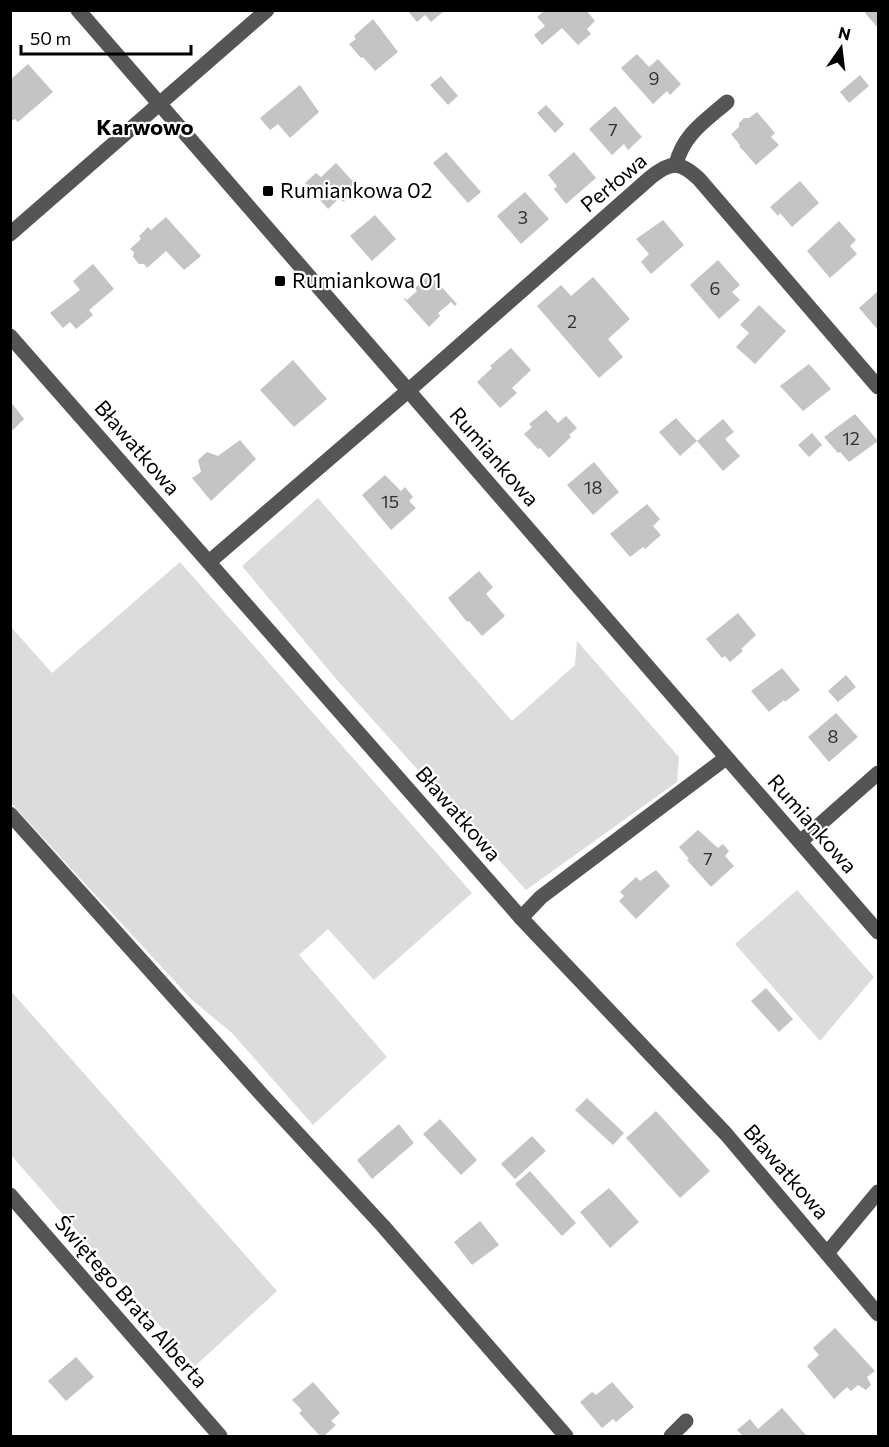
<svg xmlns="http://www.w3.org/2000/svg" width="889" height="1447" viewBox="0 0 889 1447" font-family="Commissioner,sans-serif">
	<rect width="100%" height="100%" fill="#fff"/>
	<g fill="#dcdcdc">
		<polygon points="318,498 512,721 575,665 577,641 679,757 677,782 526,890 337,680 242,566"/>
		<polygon points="180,562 472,893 374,980 328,929 299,955 387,1057 313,1125 232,1033 191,999 11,803 11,627 52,673"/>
		<polygon points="797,890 874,977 820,1041 735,944"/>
		<polygon points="10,990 277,1291 195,1366 11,1155"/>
	</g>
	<g fill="#c4c4c4">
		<polygon points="407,10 445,10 431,22 425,15 417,22"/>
		<polygon points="545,10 586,10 595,21 587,29 591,34 578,45 562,28 542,45 534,35 545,26 537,17"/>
		<polygon points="868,10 878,10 878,28 865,13"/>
		<polygon points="373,19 398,52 375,71 363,57 361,58 349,44 356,39 354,36"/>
		<polygon points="637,54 649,67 658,59 681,84 670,95 667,91 653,104 621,68"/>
		<polygon points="28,64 53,92 18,122 15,119 10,122 10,80"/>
		<polygon points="860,75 869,86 849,103 840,92"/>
		<polygon points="441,76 458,96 448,105 430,85"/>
		<polygon points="300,85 319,112 290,138 278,124 270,130 260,118"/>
		<polygon points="546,105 564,124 555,133 537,113"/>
		<polygon points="615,106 642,137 628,150 624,144 612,155 589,129"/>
		<polygon points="757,112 775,133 771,137 779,145 756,165 739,146 740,145 731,134 739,127 739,123 744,118 749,118"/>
		<polygon points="446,152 481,192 468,203 433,163"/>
		<polygon points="574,152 596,178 566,204 554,189 557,186 548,175"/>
		<polygon points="336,163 359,188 343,202 339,198 328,209 305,183 316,173 321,177"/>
		<polygon points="800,181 819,203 792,227 780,213 778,216 770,207"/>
		<polygon points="525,192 549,219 521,244 497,216"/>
		<polygon points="375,215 396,239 372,261 350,236"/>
		<polygon points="166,217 201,256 184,270 166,251 147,268 144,264 139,264 133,257 134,252 130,249 141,239 139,236 148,227 151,230"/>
		<polygon points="663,220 684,245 651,274 641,262 649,254 636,239"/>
		<polygon points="839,221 856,240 850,246 857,254 830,278 807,251"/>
		<polygon points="718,260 740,285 732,292 740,300 719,319 690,285"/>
		<polygon points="93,264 114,289 89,310 93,315 76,329 70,322 63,328 50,313 80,290 73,281"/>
		<polygon points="430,274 457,304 455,306 451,302 438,313 440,316 429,327 404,299 405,298 407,300 417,291 415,288"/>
		<polygon points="593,277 630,319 608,339 623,357 599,378 537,306 561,285 571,296"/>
		<polygon points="878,291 878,330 859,308"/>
		<polygon points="759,305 786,331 755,364 736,347 749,333 740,325"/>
		<polygon points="511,348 531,370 512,388 517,393 500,408 477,382 492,368 490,366"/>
		<polygon points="293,360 327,399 294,427 260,390"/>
		<polygon points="809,364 831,389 803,411 780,386"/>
		<polygon points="10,401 24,419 13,430 10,427"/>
		<polygon points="546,410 558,423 566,416 577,428 569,435 571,437 549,458 540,448 538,449 524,434 532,427 529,424"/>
		<polygon points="855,414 878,441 849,462 840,452 838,453 824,437"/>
		<polygon points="676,418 697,441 680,456 659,432"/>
		<polygon points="723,419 734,432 725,439 740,456 723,471 697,441"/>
		<polygon points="812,433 822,445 809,457 798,445"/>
		<polygon points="240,440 256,459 211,501 192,478 201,472 198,460 207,452 218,456"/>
		<polygon points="594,462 619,492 593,515 567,485"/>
		<polygon points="385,475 401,491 405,487 413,497 409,501 416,508 391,530 362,495"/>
		<polygon points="647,504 660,519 653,526 661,535 645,549 643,547 630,557 610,534"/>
		<polygon points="479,571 493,587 486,594 505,616 482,636 469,621 467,622 448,598"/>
		<polygon points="738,613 756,635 741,649 743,651 730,662 725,656 722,658 706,639"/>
		<polygon points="782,668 800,690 785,702 784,700 769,712 751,691"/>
		<polygon points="846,675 856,687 838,702 828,691"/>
		<polygon points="836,713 858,737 829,762 808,737"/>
		<polygon points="698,830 718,848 723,844 729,851 725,856 734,866 711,887 687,860 689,859 679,847"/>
		<polygon points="656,870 670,886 636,919 619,901 624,896 620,892 636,877 640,881"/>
		<polygon points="766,988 793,1019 779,1032 751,1001"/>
		<polygon points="587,1098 624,1133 613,1145 575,1110"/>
		<polygon points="656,1111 710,1171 680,1198 626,1138"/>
		<polygon points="440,1119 477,1160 461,1175 423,1134"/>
		<polygon points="399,1124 414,1143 372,1179 357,1160"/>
		<polygon points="532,1136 546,1151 515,1179 501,1164"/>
		<polygon points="530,1171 576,1223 562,1236 515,1184"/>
		<polygon points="609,1188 639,1222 610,1248 580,1212"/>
		<polygon points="480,1221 499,1245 472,1265 454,1242"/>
		<polygon points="835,1328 875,1371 867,1377 871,1385 866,1390 858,1385 851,1391 847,1387 834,1399 807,1366 819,1355 813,1348"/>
		<polygon points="76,1357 94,1377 66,1401 48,1381"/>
		<polygon points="313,1382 340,1413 331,1421 336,1425 324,1436 320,1436 299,1413 302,1410 292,1400"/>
		<polygon points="612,1382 634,1407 616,1422 613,1419 602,1428 580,1402 592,1392 596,1395"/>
		<polygon points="782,1408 806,1435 804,1436 743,1436 737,1430 750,1419 758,1429"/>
	</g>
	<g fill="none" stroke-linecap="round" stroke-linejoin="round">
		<g stroke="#555" stroke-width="15">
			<polyline points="78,10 878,932"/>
			<path d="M676,164C684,134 704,122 727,102"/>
			<polyline points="10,234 267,10"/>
			<polyline points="10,336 521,918 726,1134 878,1314"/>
			<path d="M209,562L409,390L651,177C671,161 680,161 699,179L878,387"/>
			<polyline points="10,814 262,1095 383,1226 566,1436"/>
			<polyline points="800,842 878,773"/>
			<polyline points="521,918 541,897 726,758"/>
			<polyline points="10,1195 220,1436"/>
			<polyline points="828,1252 878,1192"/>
			<polyline points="671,1436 686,1421"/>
		</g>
	</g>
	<g fill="#000" stroke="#fff" stroke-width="2">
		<rect x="262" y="185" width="12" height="12" rx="3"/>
		<rect x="274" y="275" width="12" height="12" rx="3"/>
	</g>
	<g text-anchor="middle" stroke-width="4.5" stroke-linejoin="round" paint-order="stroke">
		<g font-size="18" fill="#313131">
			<text x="654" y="85">9</text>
			<text x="613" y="136">7</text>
			<text x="523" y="224">3</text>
			<text x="715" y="295">6</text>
			<text x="572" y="328">2</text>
			<text x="851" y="445">12</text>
			<text x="593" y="494">18</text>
			<text x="390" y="508">15</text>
			<text x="833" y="743">8</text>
			<text x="708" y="865">7</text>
		</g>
		<g font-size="21" fill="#000" stroke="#fff">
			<text transform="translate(614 183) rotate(-40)" y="7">Perłowa</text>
			<text transform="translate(137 448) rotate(49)" y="7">Bławatkowa</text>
			<text transform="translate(494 457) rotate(49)" y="7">Rumiankowa</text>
			<text transform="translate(458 814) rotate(49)" y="7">Bławatkowa</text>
			<text transform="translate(812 824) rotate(49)" y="7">Rumiankowa</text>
			<text transform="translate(786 1172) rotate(49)" y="7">Bławatkowa</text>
			<text transform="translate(131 1302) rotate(49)" y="7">Świętego Brata Alberta</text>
		</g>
		<g font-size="21" fill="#000" stroke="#fff" text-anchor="start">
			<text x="280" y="198">Rumiankowa 02</text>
			<text x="292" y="288">Rumiankowa 01</text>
		</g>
		<g font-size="22" font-weight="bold" fill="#000" stroke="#fff">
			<text x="145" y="135">Karwowo</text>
		</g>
	</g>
	<rect width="889" height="1447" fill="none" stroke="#000000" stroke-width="24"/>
	<g transform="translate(841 48) rotate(14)" stroke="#ffffff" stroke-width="4.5" paint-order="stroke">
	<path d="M0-4.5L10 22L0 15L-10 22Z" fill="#000000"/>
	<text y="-9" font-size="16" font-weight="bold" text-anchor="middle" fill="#000000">N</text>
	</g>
	<path d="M21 45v9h170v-9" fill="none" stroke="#000000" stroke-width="3"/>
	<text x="30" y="45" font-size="18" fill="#000000" stroke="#ffffff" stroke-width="4.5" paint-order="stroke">50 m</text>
</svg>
